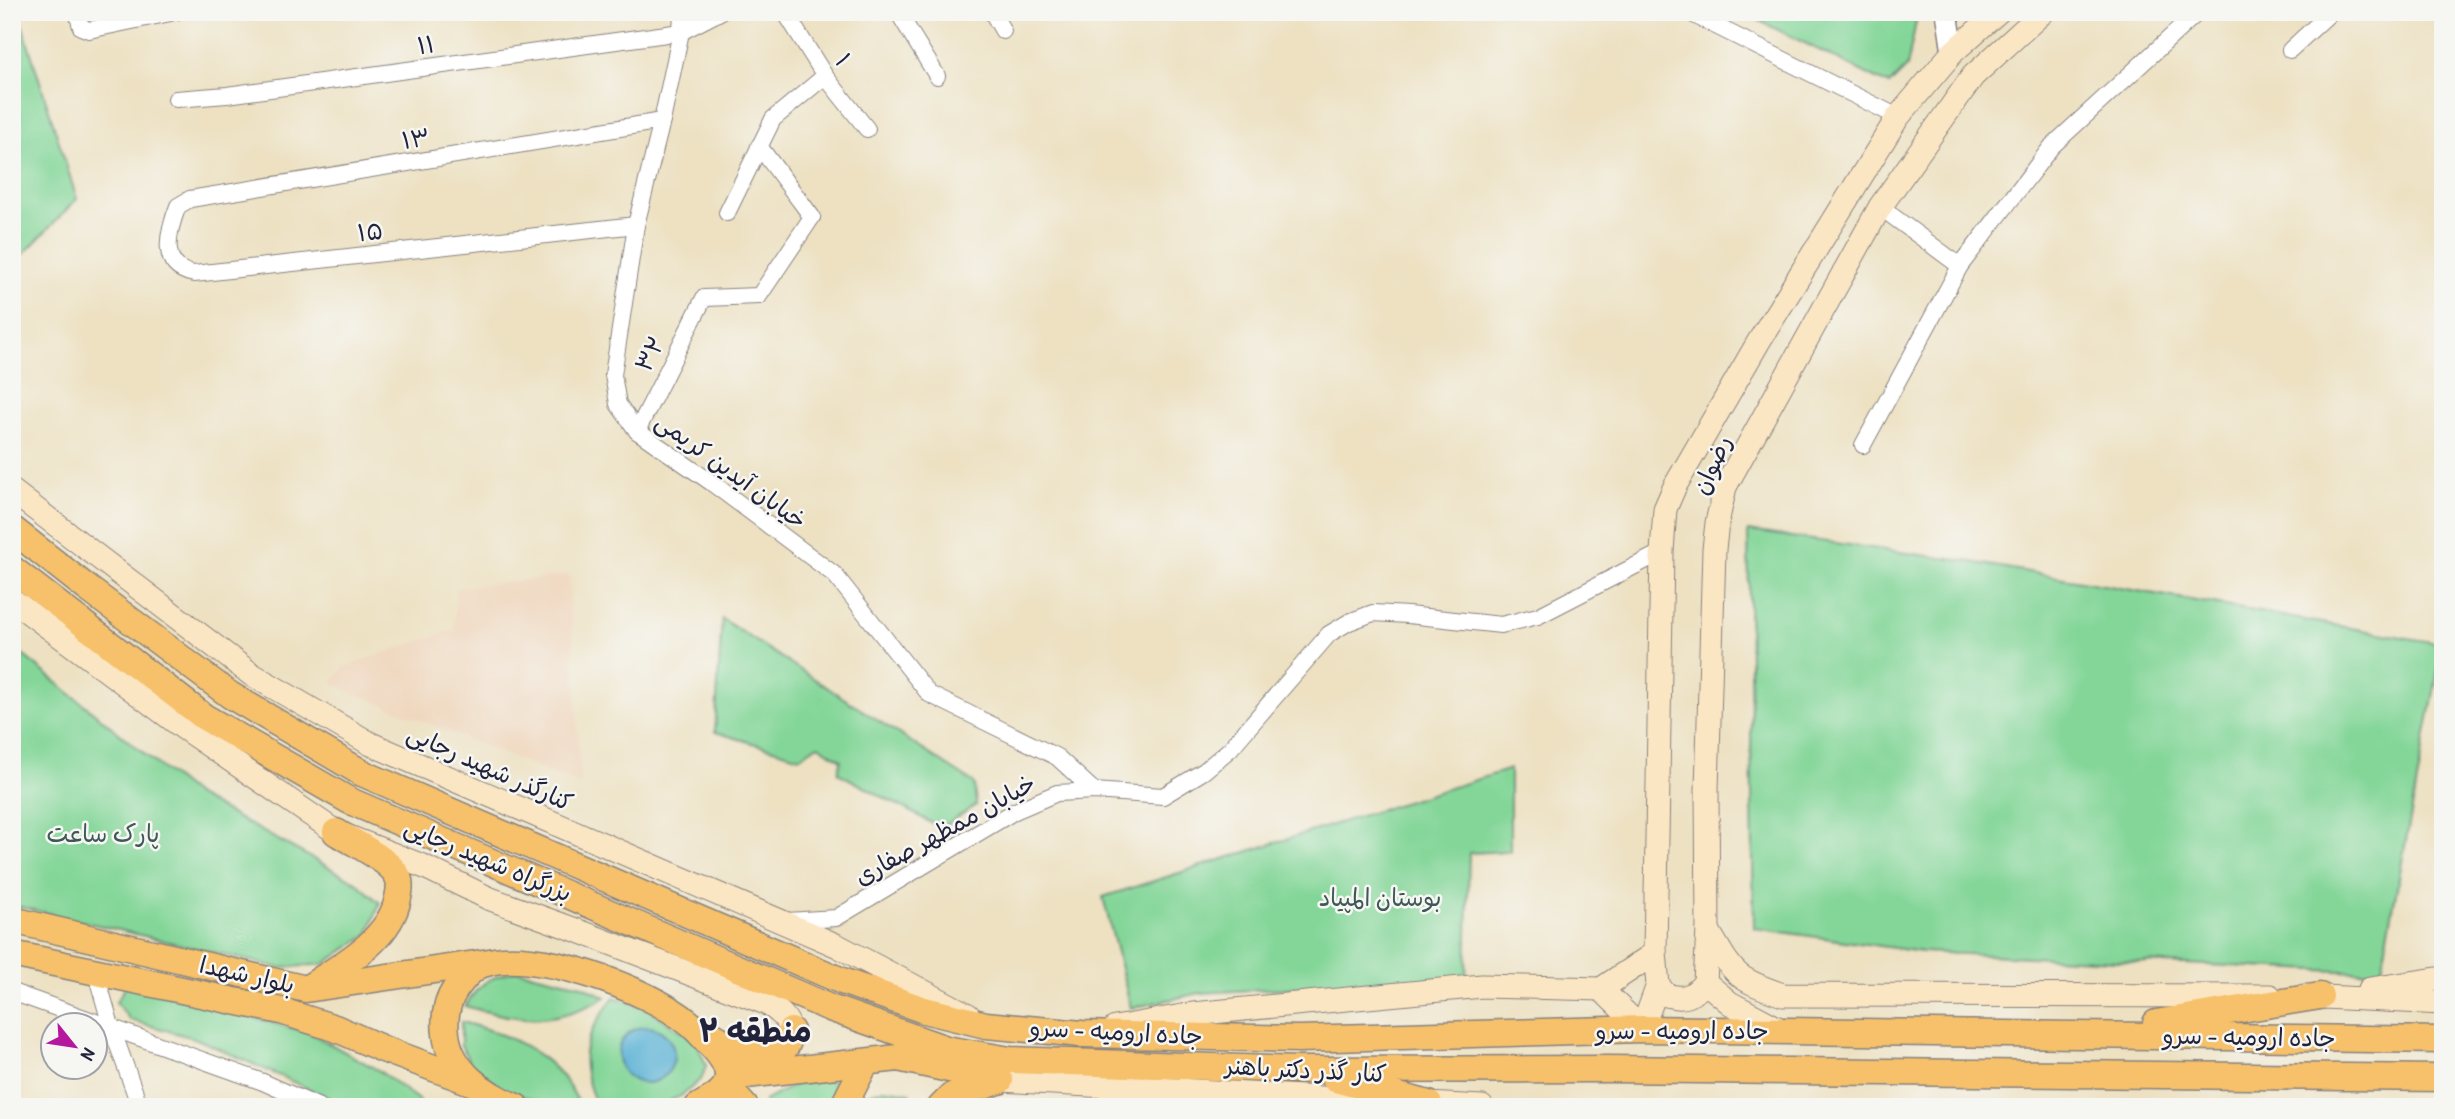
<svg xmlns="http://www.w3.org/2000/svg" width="2455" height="1119" viewBox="0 0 2455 1119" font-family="'Patrick Hand','Playpen Sans Arabic',sans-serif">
	<rect width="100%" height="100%" fill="#f6f6f2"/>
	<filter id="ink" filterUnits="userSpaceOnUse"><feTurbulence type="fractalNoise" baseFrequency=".0143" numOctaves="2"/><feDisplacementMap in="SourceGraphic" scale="14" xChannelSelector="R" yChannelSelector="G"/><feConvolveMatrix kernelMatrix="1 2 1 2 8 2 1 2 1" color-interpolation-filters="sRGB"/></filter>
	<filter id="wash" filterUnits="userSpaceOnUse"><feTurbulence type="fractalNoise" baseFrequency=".00686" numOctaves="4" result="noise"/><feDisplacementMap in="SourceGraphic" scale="28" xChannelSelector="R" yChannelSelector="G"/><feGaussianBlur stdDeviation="1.57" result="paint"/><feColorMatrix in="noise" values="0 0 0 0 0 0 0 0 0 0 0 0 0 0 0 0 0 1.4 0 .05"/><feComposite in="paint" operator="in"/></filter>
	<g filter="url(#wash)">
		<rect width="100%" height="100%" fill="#ede1c2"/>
		<polygon fill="#efd6bc" points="569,575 581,785 332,684 344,666 454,630 456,588"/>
		<g fill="#83d698" stroke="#527c6a" stroke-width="2">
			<polygon points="12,12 18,12 77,199 12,266"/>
			<polygon points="1742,12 1918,12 1907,67 1889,85"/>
			<polygon points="1748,531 1971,562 2443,644 2381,973 1922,952 1754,928"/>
			<polygon points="722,619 974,783 976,805 941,828 838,773 841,760 818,745 800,757 715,732"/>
			<polygon points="12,646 195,795 356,882 380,903 368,934 324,964 280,968 12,905"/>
			<polygon points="1510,769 1510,851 1469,853 1466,978 1200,993 1131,1008 1103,897"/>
			<path d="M517,970L581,985L606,997C554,1026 520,1022 465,1006C480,982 490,977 517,970Z"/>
			<polygon points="127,984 310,1033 378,1070 428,1107 349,1107 197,1039 130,1020 116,1002"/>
			<path d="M614,997L644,1007L696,1041L706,1065L702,1078L683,1095L656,1107L597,1106C575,1056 583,1040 614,997Z"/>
			<path d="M461,1022C498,1031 540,1047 564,1079C571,1087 576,1098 581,1107L546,1104L504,1090L470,1063L461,1045Z"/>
			<polygon points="834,1080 832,1107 768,1107 764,1101 796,1084"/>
			<polygon points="883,1089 910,1093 900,1107 857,1107 866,1095"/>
		</g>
		<circle fill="#56b0d4" stroke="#3c6988" stroke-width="2" cx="646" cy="1055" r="28"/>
	</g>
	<g filter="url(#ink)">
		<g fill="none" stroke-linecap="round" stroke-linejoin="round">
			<g stroke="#88827e" stroke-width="18">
				<g id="minor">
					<polyline points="77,12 81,27 89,30 175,12"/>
					<polyline points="682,12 681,32 662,121 636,225 613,375 618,404 637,431 712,483 835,575 929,694 1057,757 1094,791"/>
					<polyline points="785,12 825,76 867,129"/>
					<polyline points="898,12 937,76"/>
					<polyline points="992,12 1003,31"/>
					<polyline points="1688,12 1898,117"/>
					<polyline points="2290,50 2331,12"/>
					<polyline points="176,99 227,95 681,32 720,12"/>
					<polyline points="1880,207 1960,266"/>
					<polyline points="727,213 773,119 825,76"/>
					<path d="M636,225L194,274C158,267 168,232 178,206L190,199L662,121"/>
					<polyline points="637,431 704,298 759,296 812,217 759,146"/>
					<polyline points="1863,445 1960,266 2052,146 2198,12"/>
					<polyline points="787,921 836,918 1015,811 1057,793 1094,791 1163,796 1204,771 1230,749 1329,634 1349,622 1373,613 1408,615 1501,625 1538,616 1662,552"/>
					<polyline points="96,973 111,1026 140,1107"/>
					<polyline points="12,992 263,1082 319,1107"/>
				</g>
			</g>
			<g stroke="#88827e" stroke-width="24">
				<polyline id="tertiary" points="1947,12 1953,52"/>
			</g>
			<g stroke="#88827e" stroke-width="25">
				<g id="secondary">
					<polyline points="12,491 251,674 371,744 838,946 968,1015"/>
					<path d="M12,600L185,729L336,832L425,867L488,898L584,933L766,1003C779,1011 786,1016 791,1031"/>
					<path d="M1708,930C1734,974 1733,978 1783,995L2270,996"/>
					<path d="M1658,985L1666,995C1684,1000 1693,997 1705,982"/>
					<polyline points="1601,989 1642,1029 1658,985 1655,953 1662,552 1665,509 1675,486 1759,341 1898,117 1953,52 1998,12"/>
					<polyline points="2370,989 2443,978"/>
					<polyline points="2304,996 2443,1003"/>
					<polyline points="1115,1028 1193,1014 1482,986 1601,989 1655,953"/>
					<polyline points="1783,1031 1730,1003 1705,982 1708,930 1707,790 1714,549 1717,523 1725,487 1880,207 1973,76 2043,12"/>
					<polyline points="1000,1080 1482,1107"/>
				</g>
			</g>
			<g stroke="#88827e" stroke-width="29">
				<g id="primary">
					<polyline points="12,920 306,989 482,963"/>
					<polyline points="12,954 281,1011 335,1028 383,1049 471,1082"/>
					<path d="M311,986C343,964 390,940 398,898C400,890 401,879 395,872C385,858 351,841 336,832"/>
					<path d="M706,1032C732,1045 782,1082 791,1031"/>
					<polyline points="728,1077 898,1058 1000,1080"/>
					<polyline points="726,1086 745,1107"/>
					<path d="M516,1107C484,1094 450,1071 446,1034C444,1018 447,1001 456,988C463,979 472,967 483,964C533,946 650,990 689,1023C696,1028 702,1036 708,1042C717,1051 729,1065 728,1078C727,1093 709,1100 698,1107"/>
					<polyline points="843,1107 866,1062"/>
					<polyline points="941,1107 952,1096 999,1081"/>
				</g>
			</g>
			<g stroke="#88827e" stroke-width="29">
				<g id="trunk">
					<polyline points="12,529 87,588 230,695 362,773 842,981 924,1010 986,1025 1082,1034 1299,1039 1642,1029 2443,1040"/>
					<polyline points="12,569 204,717 350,801 830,1008 946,1049 1010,1060 1299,1070 1610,1069 2443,1078"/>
					<polyline points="2156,1023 2320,996"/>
					<polyline points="1335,1079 1429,1104"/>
				</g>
			</g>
			<use href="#minor" stroke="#fff" stroke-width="16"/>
			<use href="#tertiary" stroke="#fff" stroke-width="21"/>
			<use href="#secondary" stroke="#fbe6c4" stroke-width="23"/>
			<use href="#primary" stroke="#f6c16b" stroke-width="26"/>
			<use href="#trunk" stroke="#f6c16b" stroke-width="26"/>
		</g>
	</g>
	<g text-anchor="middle" stroke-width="5" stroke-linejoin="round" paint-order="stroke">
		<g font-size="24" fill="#22223b" stroke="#f6f6f2">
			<text transform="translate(426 45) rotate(-8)" y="8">۱۱</text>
			<text transform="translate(843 60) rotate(55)" y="8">۱</text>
			<text transform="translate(416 139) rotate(-9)" y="8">۱۳</text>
			<text transform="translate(370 232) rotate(-6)" y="8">۱۵</text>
			<text transform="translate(650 354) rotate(-63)" y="8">۳۲</text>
			<text transform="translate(1712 465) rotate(-66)" y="8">رضوان</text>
			<text transform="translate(731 471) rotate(36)" y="8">خیابان آیدین کریمی</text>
			<text transform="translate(490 768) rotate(24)" y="8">کنارگذر شهید رجایی</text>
			<text transform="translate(945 830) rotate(-29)" y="8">خیابان ممظهر صفاری</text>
			<text transform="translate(488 860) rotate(23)" y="8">بزرگراه شهید رجایی</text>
			<text transform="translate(247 975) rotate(13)" y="8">بلوار شهدا</text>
			<text x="1682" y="1039">جاده ارومیه - سرو</text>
			<text transform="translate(1116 1032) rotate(3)" y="8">جاده ارومیه - سرو</text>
			<text transform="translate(2249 1037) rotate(1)" y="8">جاده ارومیه - سرو</text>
			<text transform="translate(1306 1070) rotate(3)" y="8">کنار گذر دکتر باهنر</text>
		</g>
		<g font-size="24" fill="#3f5857" stroke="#f6f6f2">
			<text x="103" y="842">پارک ساعت</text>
			<text x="1380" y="906">بوستان المپیاد</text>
		</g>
		<g font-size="32" font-weight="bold" fill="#22223b" stroke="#f6f6f2">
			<text x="755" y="1042">منطقه ۲</text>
		</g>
	</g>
	<rect width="2455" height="1119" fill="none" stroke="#f6f6f2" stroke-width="42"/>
	<g transform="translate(74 1046) rotate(120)"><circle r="33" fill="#f6f6f2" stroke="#a1a1a9" stroke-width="2"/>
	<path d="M0-5L12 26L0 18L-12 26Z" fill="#b5179e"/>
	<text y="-10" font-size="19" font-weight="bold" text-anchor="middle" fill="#22223b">N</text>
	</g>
</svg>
